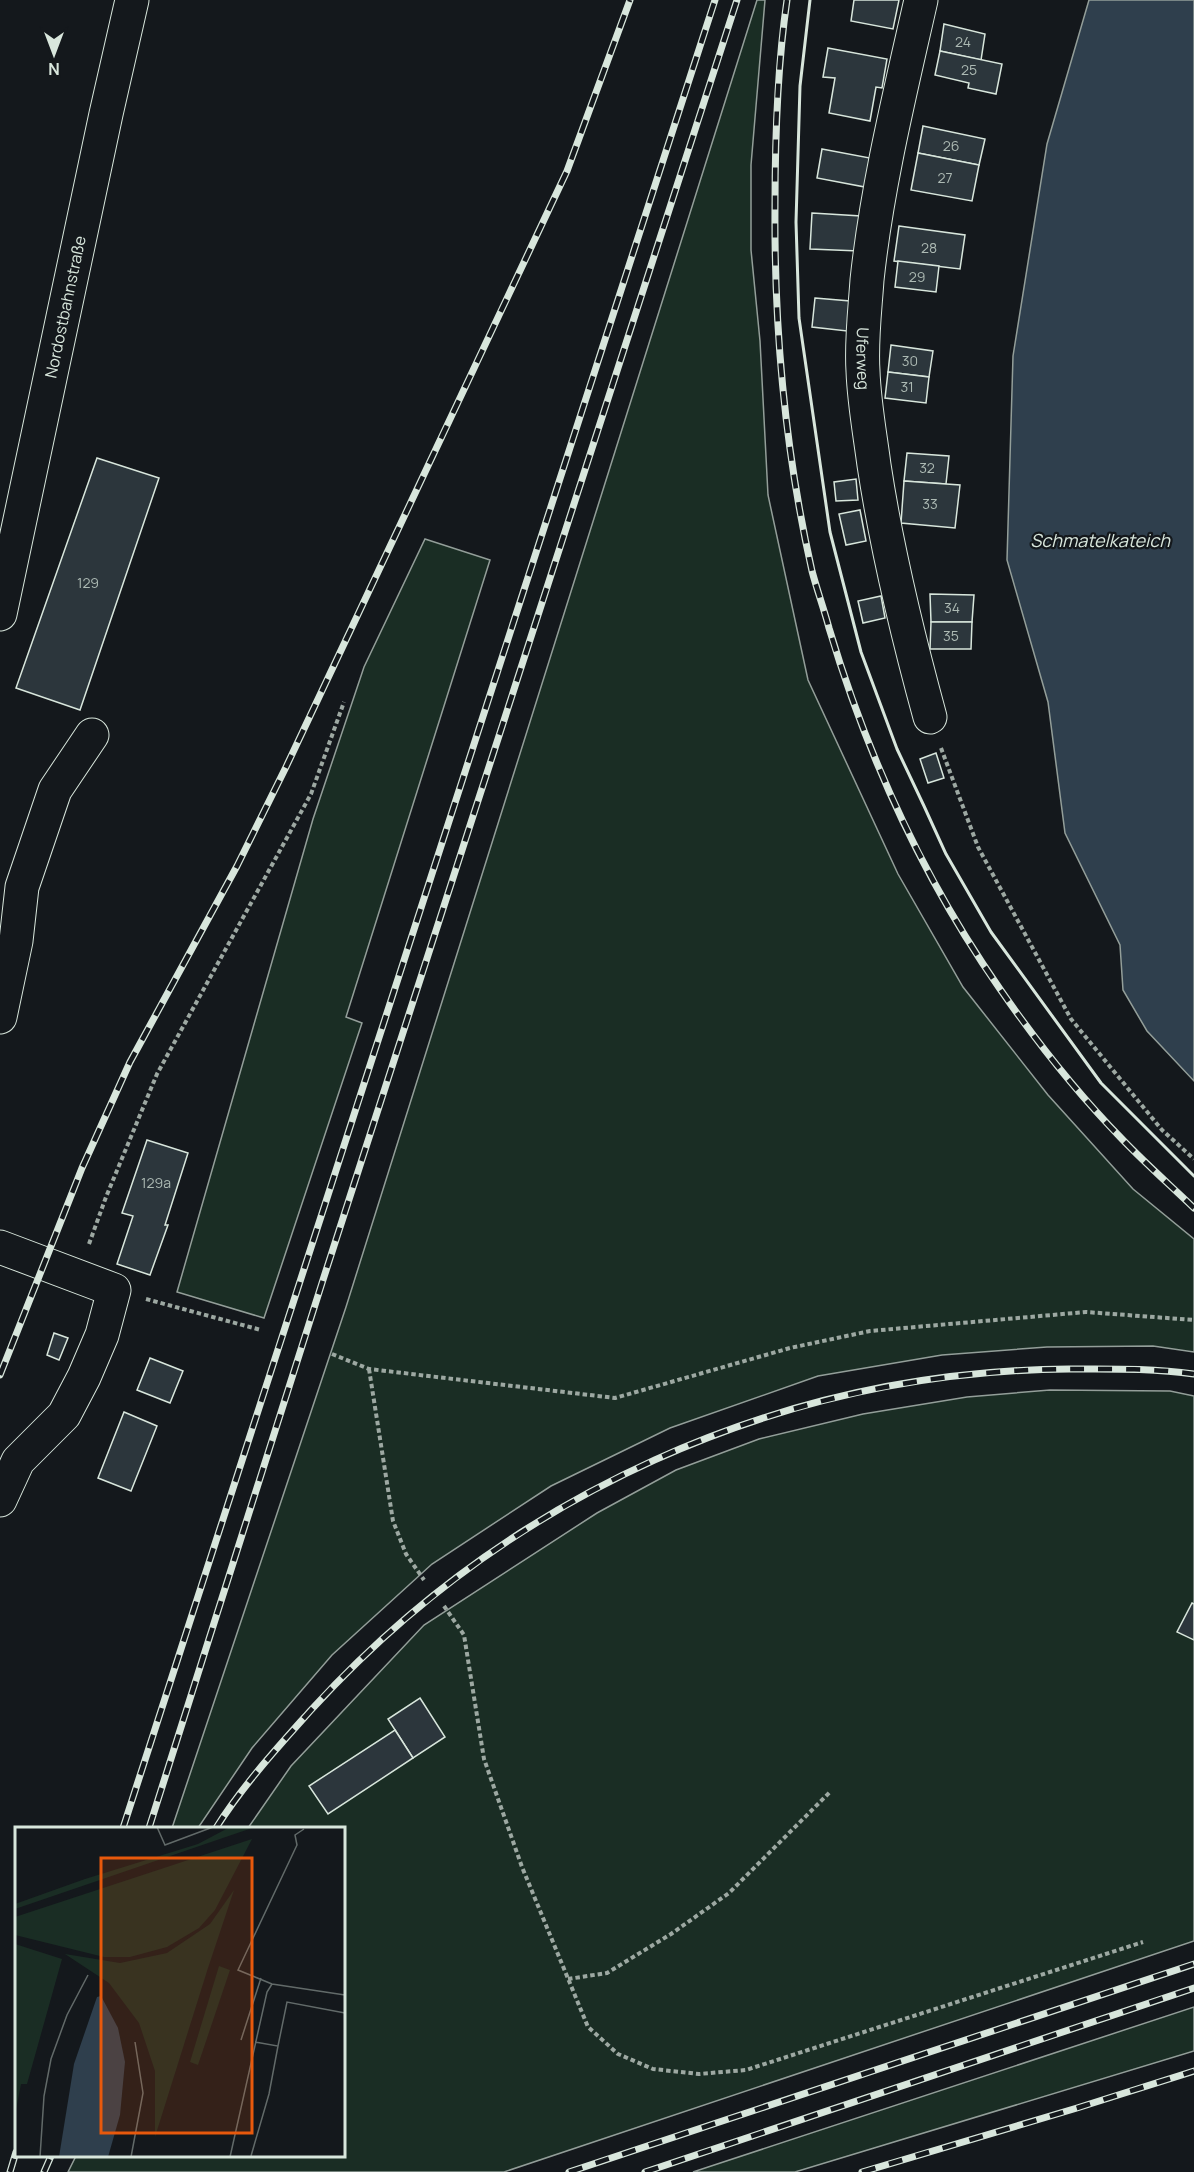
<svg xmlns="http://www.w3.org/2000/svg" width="1194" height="2172" viewBox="0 0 1194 2172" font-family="Manrope,sans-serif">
	<rect width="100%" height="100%" fill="#14181c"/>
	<g fill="#1a2d24" stroke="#939e99" stroke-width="1.5">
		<polygon points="757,0 765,0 751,165 751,250 760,341 768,495 808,680 898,874 963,987 1048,1095 1133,1189 1194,1239 1194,1352 1153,1346 1047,1347 942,1355 818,1376 670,1428 551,1486 432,1564 332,1655 252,1748 198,1828 172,1828 346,1307"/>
		<polygon points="425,539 490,560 346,1017 362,1023 264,1318 177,1292 313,819 364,667"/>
		<polygon points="1050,1390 1170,1391 1194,1396 1194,1941 504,2172 68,2172 76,2156 344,2156 344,1828 248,1828 291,1766 424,1625 597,1513 676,1470 759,1439 863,1414 967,1397"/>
		<polygon points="1194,2007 1194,2051 795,2172 693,2172"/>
	</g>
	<polygon fill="#2f3f4d" stroke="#939e99" stroke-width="1.5" points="1089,0 1194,0 1194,1081 1147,1031 1123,990 1120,945 1065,833 1048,702 1007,560 1013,356 1047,144"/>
	<g fill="#2c363c" stroke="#d8e6dc" stroke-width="1.5">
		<polygon points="854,0 899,0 893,29 851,21"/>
		<polygon points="944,24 985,34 981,60 940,51"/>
		<polygon points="828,48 887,59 882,88 876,87 870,121 829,113 835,78 823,77"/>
		<polygon points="940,51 1002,64 996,94 968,88 969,83 935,75"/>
		<polygon points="923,126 985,139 979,165 918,153"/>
		<polygon points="822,149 870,158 865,187 817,178"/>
		<polygon points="918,153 979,165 972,201 911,190"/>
		<polygon points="812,213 861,216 859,251 810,249"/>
		<polygon points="899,226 965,235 960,269 894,261"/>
		<polygon points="898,261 939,266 936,292 895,287"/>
		<polygon points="815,298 850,301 847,331 812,327"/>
		<polygon points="891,345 933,351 929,377 888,372"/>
		<polygon points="888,372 929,377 926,403 885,398"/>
		<polygon points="907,453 949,456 946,484 904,481"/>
		<polygon points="97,458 159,478 80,710 16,688"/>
		<polygon points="856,479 858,500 836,501 834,482"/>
		<polygon points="904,481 960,485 955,528 901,523"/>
		<polygon points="860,510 866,541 846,545 839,514"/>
		<polygon points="930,594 974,595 972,622 931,622"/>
		<polygon points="881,596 885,618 863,623 858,601"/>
		<polygon points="931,622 972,622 971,649 930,649"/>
		<polygon points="936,753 944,778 928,783 920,759"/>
		<polygon points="147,1140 188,1153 165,1225 168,1225 150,1275 117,1264 133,1216 122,1213"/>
		<polygon points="54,1333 68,1338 59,1360 47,1355"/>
		<polygon points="150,1358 183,1371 170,1403 137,1390"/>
		<polygon points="124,1412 157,1426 131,1491 98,1478"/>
		<polygon points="1192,1603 1194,1604 1194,1640 1177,1632"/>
		<polygon points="420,1698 445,1737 413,1758 388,1719"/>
		<polygon points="395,1730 413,1758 328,1814 309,1786"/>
	</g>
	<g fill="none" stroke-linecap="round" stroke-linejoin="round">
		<g stroke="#d8e6dc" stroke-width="35">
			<g id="minor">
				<path id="s1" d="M921,0C900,93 877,186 867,280C865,310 861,341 863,371C864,402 870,434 874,465C887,551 907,633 930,717"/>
				<path id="s2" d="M0,614L106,114L132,0"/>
				<polyline points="0,1017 16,941 22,887 55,790 92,735"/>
				<polyline points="0,1247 114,1290 102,1335 84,1377 64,1415 18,1461 0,1500"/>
			</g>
		</g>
		<g stroke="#9da8a2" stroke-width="4" stroke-dasharray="4.5 3" stroke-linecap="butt">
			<polyline points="941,748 978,847 1071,1019 1162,1130 1194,1159"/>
			<polyline points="89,1244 106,1197 157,1074 311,794 344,702"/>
			<polyline points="146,1299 261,1330"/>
			<polyline points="332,1354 369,1369 615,1398 790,1348 870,1331 1086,1312 1194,1320"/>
			<polyline points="369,1369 393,1521 406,1554 424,1580"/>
			<polyline points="444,1606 464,1635 484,1759 522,1867 588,2027 618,2054 653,2069 699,2074 746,2070 1143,1942"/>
			<polyline points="568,1979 607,1973 671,1934 729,1893 830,1792"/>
		</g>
		<use href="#minor" stroke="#14181c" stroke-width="33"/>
		<g stroke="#d8e6dc" stroke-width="7">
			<g id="rail">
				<path d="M787,0C777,68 775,138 775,206C774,329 785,451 812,571C817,590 824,609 829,628C867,755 924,880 1000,989C1036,1041 1077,1093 1122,1139C1145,1163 1170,1185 1194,1208"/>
				<polyline points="0,1375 82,1168 130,1062 237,866 286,767 567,171 630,0"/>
				<polyline points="123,1828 715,0"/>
				<polyline points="149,1828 322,1283 737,0"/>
				<path d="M216,1828C243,1785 278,1747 312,1709C507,1496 779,1371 1069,1369C1110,1369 1153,1368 1194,1374"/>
				<polyline points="10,2172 16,2152"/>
				<polyline points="44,2172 51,2156"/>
				<polyline points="569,2172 1194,1964"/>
				<polyline points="645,2172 1194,1988"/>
				<polyline points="862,2172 1077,2108 1194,2071"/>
			</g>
		</g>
		<use href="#rail" stroke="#14181c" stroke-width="4.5" stroke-dasharray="14" stroke-linecap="butt"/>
		<polyline stroke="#d8e6dc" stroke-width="3" points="810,0 800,86 796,222 799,318 830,532 861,652 897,749 924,806 946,854 991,932 1101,1083 1194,1176"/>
	</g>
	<g text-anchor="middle" stroke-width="4.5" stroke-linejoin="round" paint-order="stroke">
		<g font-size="14" fill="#adbab4">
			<text x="963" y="47">24</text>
			<text x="969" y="75">25</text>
			<text x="951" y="151">26</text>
			<text x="945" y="183">27</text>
			<text x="929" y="253">28</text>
			<text x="917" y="282">29</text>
			<text x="910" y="366">30</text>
			<text x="907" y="392">31</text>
			<text x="927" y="473">32</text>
			<text x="930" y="509">33</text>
			<text x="88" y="588">129</text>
			<text x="952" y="613">34</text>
			<text x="951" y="641">35</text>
			<text x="156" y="1188">129a</text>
		</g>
		<g font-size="16" fill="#d8e6dc" stroke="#14181c">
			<text dy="6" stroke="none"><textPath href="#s2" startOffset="314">Nordostbahnstraße</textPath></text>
			<text dy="6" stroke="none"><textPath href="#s1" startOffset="364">Uferweg</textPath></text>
		</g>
		<g font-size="18" font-style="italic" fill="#d8e6dc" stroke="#14181c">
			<text x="1100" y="547">Schmatelkateich</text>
		</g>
	</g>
	<g transform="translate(15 1827)">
		<rect width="330" height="330" fill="#14181c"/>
		<path d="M215,0H240L0,82V77L70,52L183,17ZM237,12L200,83L184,101L152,120L115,130H89L0,108V90ZM219,63L193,141L140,310V244L124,196L94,156L50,127L105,136L152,126L195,97ZM0,117L47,132L12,257H6L0,288ZM204,139L215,143L183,238L175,235Z" fill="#1a2d24"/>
		<path d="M86,169L103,201L110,235L105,288L93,330H44L59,237L82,170Z" fill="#2f3f4d"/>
		<path fill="none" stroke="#626a69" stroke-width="1.5" d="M142,0L150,18L198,0M257,157L223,143L282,18L280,8L289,2M257,157L330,168M226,213L246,151M263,219L272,175L330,186M236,329L254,267L263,219L240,215M25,330L29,269L36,232L52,188L73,148M116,330L128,266L120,215M215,330L252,165L257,157"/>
		<path fill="#e8590c" fill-opacity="0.15" stroke="#e8590c" stroke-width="3" d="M86,31H237V306H86Z"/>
		<rect width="330" height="330" fill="none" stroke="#d8e6dc" stroke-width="3"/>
	</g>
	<g transform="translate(54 54) rotate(180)" stroke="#14181c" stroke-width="4.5" paint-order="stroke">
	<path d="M0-4.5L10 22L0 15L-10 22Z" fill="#d8e6dc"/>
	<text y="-9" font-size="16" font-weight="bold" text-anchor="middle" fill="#d8e6dc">N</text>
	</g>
</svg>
